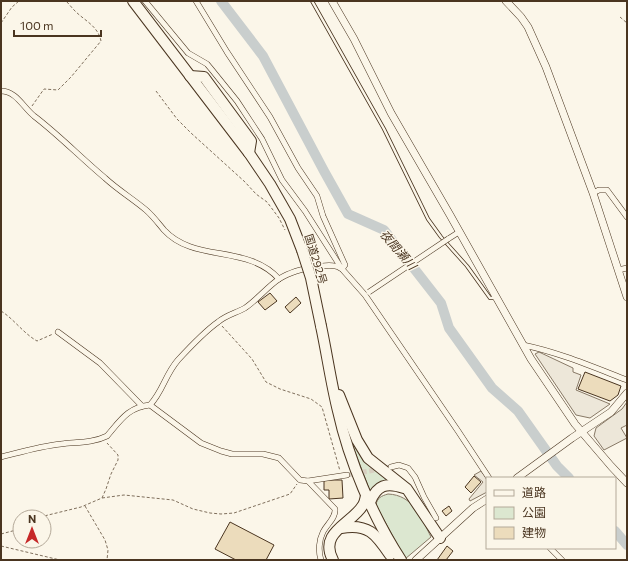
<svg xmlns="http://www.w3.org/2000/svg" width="628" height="561" viewBox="0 0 628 561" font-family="Commissioner,'Noto Sans JP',sans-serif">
	<rect width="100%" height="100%" fill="#fbf6e9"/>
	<g fill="#dce7d0" stroke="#887966">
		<polygon points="349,436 353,436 396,482 371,494"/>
		<path d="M388,494C413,495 421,517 431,537L405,559L376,505C377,498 381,496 388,494Z"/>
	</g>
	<g fill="#ede7d9" stroke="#887966">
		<polygon points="539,352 573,368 573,372 581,375 576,390 610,404 590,418 576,415 535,354"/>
		<polygon points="627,402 627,425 621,428 627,438 604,450 594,436 596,428 622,409"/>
		<polygon points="481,471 487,479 487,492 470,501 469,499 483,482 474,475"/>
	</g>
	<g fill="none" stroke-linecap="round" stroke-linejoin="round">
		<g stroke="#c9cecd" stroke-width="10">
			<polyline points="221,1 263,56 324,171 348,214 384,230 441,303 449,328 492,388 518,411 557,466 569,478"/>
			<polyline points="615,531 627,545"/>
		</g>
	</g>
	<g fill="#ecdcbc" stroke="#4a3520">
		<polygon points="270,293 277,301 265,310 258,302"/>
		<polygon points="296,297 301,303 290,313 285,307"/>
		<polygon points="585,372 621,386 618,395 610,401 578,389"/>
		<polygon points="474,476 481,482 471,493 465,487"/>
		<polygon points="324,480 342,480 343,498 329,499 329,490 324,490"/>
		<polygon points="449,506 452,511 446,516 442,511"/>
		<polygon points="230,522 274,545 266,560 236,560 215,549"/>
		<polygon points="447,546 453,551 446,560 437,560"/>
	</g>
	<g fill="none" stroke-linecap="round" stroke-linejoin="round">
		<polyline stroke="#d8cfc1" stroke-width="5" stroke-dasharray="5 2.5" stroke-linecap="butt" points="347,475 391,467"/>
		<g stroke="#4a3520" stroke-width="4">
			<polyline id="lane" points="312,1 384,129 428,219 441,237 467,266 490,298 494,298"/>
		</g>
		<g stroke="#4a3520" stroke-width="6">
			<g id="street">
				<polyline points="145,1 188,53 207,64 212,70 237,101 262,139 282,180 305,211 342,269 365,295 458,431 489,478"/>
				<polyline points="196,1 227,52 270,117 298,168 317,196 323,216 345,265 342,269"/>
				<path d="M1,91C16,91 23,107 34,116C59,135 81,158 105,178C118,190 133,199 146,210C153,216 158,223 164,230C194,263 248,244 279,279"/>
				<polyline points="593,193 599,190 607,190 627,217"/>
				<polyline points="448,239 459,232"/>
				<polyline points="618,270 627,268"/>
				<polyline points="58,332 100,363 142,406"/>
				<path d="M523,345C558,352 593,367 627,380"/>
				<path d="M150,405C163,391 165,375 178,360C190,347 204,332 218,322C226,315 236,313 245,308C257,300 267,287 279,279C291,271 306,268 320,266C327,266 334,264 340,268"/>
				<path d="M1,457C21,452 41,446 61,444C77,442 93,443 107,436C120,421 128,407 150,405L201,443L221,451L232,454H263L279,458L300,480L308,481L335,509C336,518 327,524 323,532C319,540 318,551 321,560"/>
				<polyline points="391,467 399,465 408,468 415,477 424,497 436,518"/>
				<polyline points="308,481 347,475"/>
				<polyline points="550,548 562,560"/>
			</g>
		</g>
		<g stroke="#4a3520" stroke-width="8">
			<g id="secondary">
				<polyline points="332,1 354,39 391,113 450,215 531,359 575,424 611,466 627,483"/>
				<polyline points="506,1 521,17 528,27 546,67 593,193 627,297"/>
				<polyline points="517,478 572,438 611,412 627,393"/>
				<polyline points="416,560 473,508 487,499"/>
			</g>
		</g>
		<g stroke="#4a3520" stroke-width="12">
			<g id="highway">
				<polyline points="133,1 249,153 270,184 290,219 302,250"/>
				<polyline points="190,76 204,77 251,141 249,153"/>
				<path d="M321,326C327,354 331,383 338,411C349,461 373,517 401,560"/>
				<polyline points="339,395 357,440 368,458 407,489 440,538"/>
				<path d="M370,502C377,485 386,482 404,488"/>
				<path d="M341,528C368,523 376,534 390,555"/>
				<path d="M333,560C318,532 352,524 363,505C365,502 365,499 366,496"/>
			</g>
		</g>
		<g stroke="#7f6f5c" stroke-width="1" stroke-dasharray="3 2" stroke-linecap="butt">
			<polyline points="441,1 442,1"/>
			<polyline points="620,17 627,23"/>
			<polyline points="1,23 12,7 19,1"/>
			<polyline points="156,91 177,119 191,133 245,182 256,194 267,202 279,218 285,230"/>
			<path d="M32,106L44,89L58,90L71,77L101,41C98,26 85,21 75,11C72,8 69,4 66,1"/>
			<path d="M1,311C14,319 23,333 37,341L53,334"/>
			<polyline points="222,326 252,359 266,382 280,389 311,399 322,407 340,471"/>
			<polyline points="102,498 124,495 173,500 193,509 210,513 221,514 234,513 290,494 297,484"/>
			<polyline points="85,506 105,540 108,550 107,560"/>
			<polyline points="40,517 81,507 102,498 106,489 111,474 118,460 118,455 107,443"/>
			<polyline points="1,534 20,529"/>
			<polyline points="1,546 60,560"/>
		</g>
		<use href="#lane" stroke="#fbf6e9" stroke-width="2.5"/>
		<use href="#street" stroke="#fbf6e9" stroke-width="5"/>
		<use href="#secondary" stroke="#fbf6e9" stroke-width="7"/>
		<use href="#highway" stroke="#fbf6e9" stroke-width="10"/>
		<g stroke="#4a3520" stroke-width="6" stroke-linecap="butt">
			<polyline id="street-bridge" points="369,292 448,239"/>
		</g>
		<g stroke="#4a3520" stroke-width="12" stroke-linecap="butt">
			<polyline id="highway-bridge" points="302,250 311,278 321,326"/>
		</g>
		<use href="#street-bridge" stroke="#fbf6e9" stroke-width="5"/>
		<use href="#highway-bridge" stroke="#fbf6e9" stroke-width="10"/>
	</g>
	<g text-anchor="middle" stroke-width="3" stroke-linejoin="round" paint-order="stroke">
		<g font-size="11" fill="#4a3520" stroke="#fbf6e9">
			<text transform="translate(316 259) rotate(73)" y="4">国道292号</text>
		</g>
		<g font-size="12" font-style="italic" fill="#4a3520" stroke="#fbf6e9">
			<text transform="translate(398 250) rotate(49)" y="4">夜間瀬川</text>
		</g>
	</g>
	<rect width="628" height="561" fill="none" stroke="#4a3520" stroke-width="4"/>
	<rect x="486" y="477" width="130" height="72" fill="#fbf6e9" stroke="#b4a999"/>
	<rect x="494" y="490" width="20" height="6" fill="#fbf6e9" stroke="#b4a999"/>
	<text x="522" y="497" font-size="12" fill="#4a3520">道路</text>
	<rect x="494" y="507" width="20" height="12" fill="#dce7d0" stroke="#b4a999"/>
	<text x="522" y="517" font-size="12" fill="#4a3520">公園</text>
	<rect x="494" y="527" width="20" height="12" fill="#ecdcbc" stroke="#b4a999"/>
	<text x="522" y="537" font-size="12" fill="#4a3520">建物</text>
	<g transform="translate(32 529)"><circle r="19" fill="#fbf6e9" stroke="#b4a999"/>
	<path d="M0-3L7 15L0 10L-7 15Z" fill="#c62828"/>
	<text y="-6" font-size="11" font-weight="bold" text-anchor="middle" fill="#4a3520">N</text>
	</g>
	<path d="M14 30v6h87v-6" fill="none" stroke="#4a3520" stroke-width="2"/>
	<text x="20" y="30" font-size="12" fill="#4a3520" stroke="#fbf6e9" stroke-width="3" paint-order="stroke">100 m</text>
</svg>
